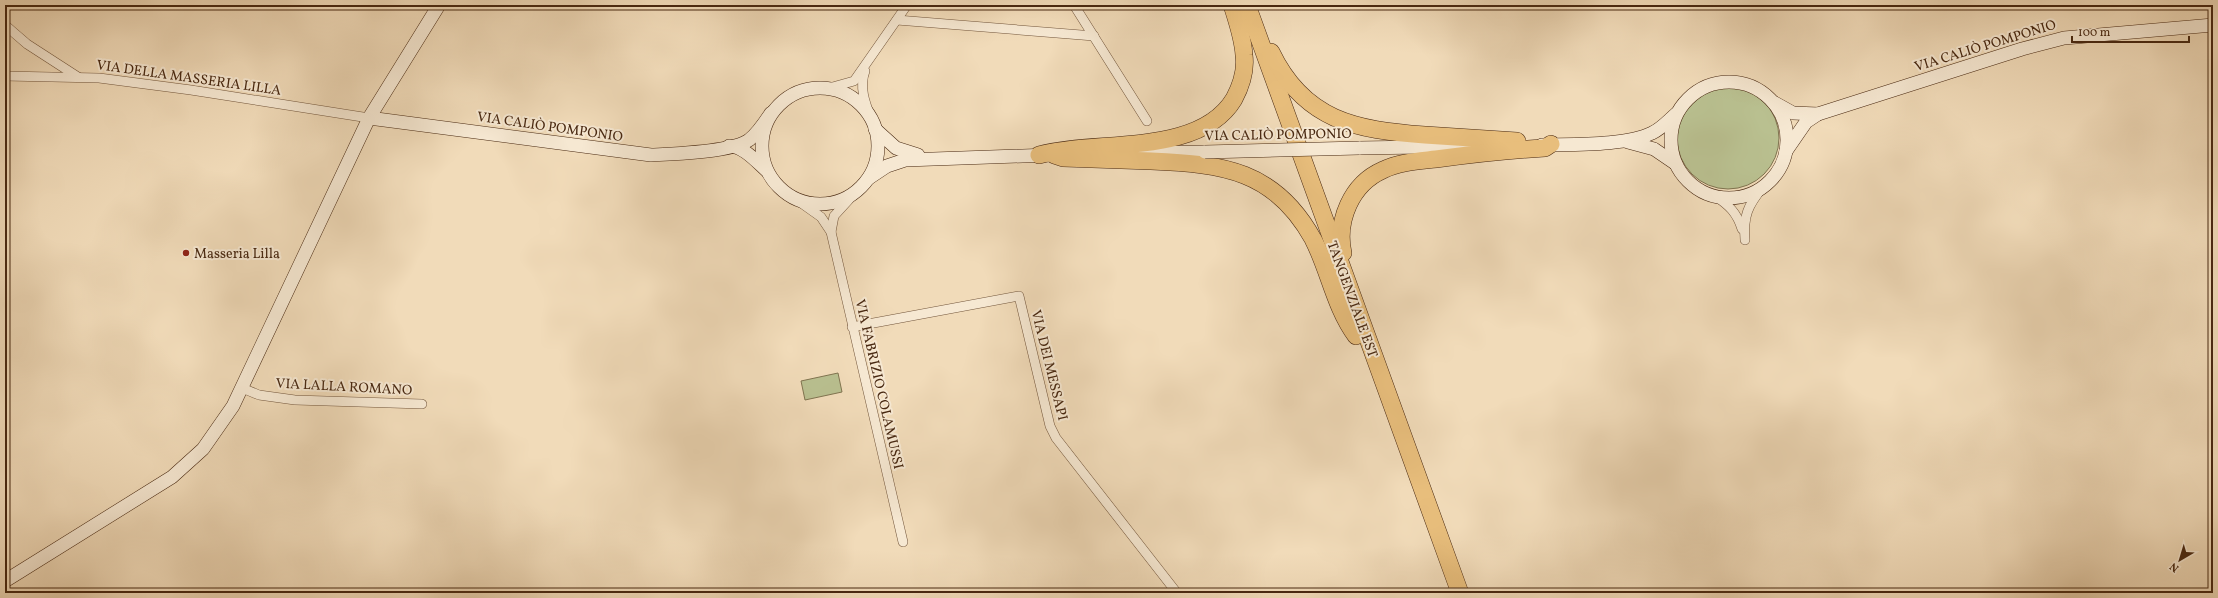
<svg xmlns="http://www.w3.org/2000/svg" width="2218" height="598" viewBox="0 0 2218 598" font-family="Vollkorn,serif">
	<rect width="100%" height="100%" fill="#f1dbb9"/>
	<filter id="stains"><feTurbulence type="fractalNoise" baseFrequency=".005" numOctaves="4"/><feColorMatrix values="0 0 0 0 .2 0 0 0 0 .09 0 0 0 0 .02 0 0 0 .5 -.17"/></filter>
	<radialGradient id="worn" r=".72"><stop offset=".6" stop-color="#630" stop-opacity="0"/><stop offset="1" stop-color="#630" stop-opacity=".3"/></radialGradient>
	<g fill="#b9c090" stroke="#807450">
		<circle cx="1728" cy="138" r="51"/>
		<polygon points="838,373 842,392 805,400 801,381"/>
	</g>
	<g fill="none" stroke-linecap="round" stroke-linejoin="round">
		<g stroke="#72553b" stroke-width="10">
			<g id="street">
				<polyline points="1074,5 1147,121"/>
				<polyline points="897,20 1094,36"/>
				<polyline points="5,25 27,44 78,77"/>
				<path d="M865,71C859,87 865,103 871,118"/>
				<polyline points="5,76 99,78 191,90 369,118"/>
				<polyline points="829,88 854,81 907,5"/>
				<path d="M1715,196C1729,205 1737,213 1742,229"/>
				<polyline points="797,200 821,217 831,232 903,542"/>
				<polyline points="831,232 834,216 855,193"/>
				<path d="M1745,240C1743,216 1748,205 1763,187"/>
				<polyline points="852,327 1019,296 1050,426 1056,438 1177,593"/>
				<polyline points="242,388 259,395 295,400 422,404"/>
			</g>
		</g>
		<g stroke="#482811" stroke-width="14">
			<g id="secondary">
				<circle cx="1729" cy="140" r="58"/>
				<circle cx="820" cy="146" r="58"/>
				<polyline points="1775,103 1793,113 1818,114"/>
				<path d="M369,118L651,155C674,154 732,152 749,140C758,133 765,122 771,113"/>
				<polyline points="875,129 896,148 918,155"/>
				<polyline points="1628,142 1654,149 1676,164"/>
				<path d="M1542,145C1571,144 1626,146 1652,133C1661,129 1668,121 1676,114"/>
				<path d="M729,146C743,146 756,161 766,170"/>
				<polyline points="1359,148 1484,146"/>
				<polyline points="1786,151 1806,122 1818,114 2022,49 2064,38 2213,25"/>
				<polyline points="1142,153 1205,152"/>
				<polyline points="869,178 887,166 905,160 1049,155"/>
				<polyline points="5,581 172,477 203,449 233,406 369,118 439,5"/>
			</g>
		</g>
		<g stroke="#482811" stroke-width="18">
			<g id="highway">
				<polyline points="1247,5 1460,593"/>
				<path d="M1271,52C1304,121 1356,130 1425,135C1456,137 1486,139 1517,141"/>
				<path d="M1039,155C1097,139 1199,157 1234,99C1241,86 1246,70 1244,55C1243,38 1237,21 1232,5"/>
				<path d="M1054,155L1063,158C1092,159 1121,160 1151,161C1223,164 1275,170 1313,239C1329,270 1335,308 1356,336"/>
				<path d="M1343,253C1336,221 1351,184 1383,170C1399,162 1419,161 1436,159C1473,154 1509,150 1545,148L1551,144"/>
			</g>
		</g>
		<use href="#street" stroke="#f6e8d2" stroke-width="9"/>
		<use href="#secondary" stroke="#f6e8d2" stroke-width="13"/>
		<use href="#highway" stroke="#e8be7c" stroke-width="17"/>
		<g stroke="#482811" stroke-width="14" stroke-linecap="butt">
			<polyline id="secondary-bridge" points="1205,152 1359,148"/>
		</g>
		<use href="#secondary-bridge" stroke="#f6e8d2" stroke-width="13"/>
	</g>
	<circle fill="#8f2418" stroke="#f6e8d2" stroke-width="1.5" cx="186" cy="253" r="4"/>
	<g text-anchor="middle" stroke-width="4" stroke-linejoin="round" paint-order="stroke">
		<g font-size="14" fill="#482811" stroke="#f6e8d2">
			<text transform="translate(1985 45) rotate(-17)" y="5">VIA CALIÒ POMPONIO</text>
			<text transform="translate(189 77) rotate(8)" y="5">VIA DELLA MASSERIA LILLA</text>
			<text transform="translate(550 126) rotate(8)" y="5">VIA CALIÒ POMPONIO</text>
			<text transform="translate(1278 134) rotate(-1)" y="5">VIA CALIÒ POMPONIO</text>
			<text transform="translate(1353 299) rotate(70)" y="5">TANGENZIALE EST</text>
			<text transform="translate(1050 365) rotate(76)" y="5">VIA DEI MESSAPI</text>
			<text transform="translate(880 384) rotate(77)" y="5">VIA FABRIZIO COLAMUSSI</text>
			<text transform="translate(344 386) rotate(3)" y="5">VIA LALLA ROMANO</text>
		</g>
		<g font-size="14" fill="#482811" stroke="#f6e8d2" text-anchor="start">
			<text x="194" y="258">Masseria Lilla</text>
		</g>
	</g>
	<rect width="2218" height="598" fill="none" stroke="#f1dbb9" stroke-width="20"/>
	<rect x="6" y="6" width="2206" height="586" fill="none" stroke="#482811" stroke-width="2"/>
	<rect x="10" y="10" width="2198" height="578" fill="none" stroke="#482811"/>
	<g transform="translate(2180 560) rotate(218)" stroke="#f6e8d2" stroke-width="3" paint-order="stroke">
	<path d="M0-3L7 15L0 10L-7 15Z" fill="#482811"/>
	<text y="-6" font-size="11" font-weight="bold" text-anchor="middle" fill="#482811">N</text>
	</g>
	<path d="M2072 36v6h117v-6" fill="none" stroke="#482811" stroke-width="2"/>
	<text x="2078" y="36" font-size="12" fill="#482811" stroke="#f6e8d2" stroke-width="3" paint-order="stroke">100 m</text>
	<rect width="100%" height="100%" filter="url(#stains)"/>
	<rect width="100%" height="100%" fill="url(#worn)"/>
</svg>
